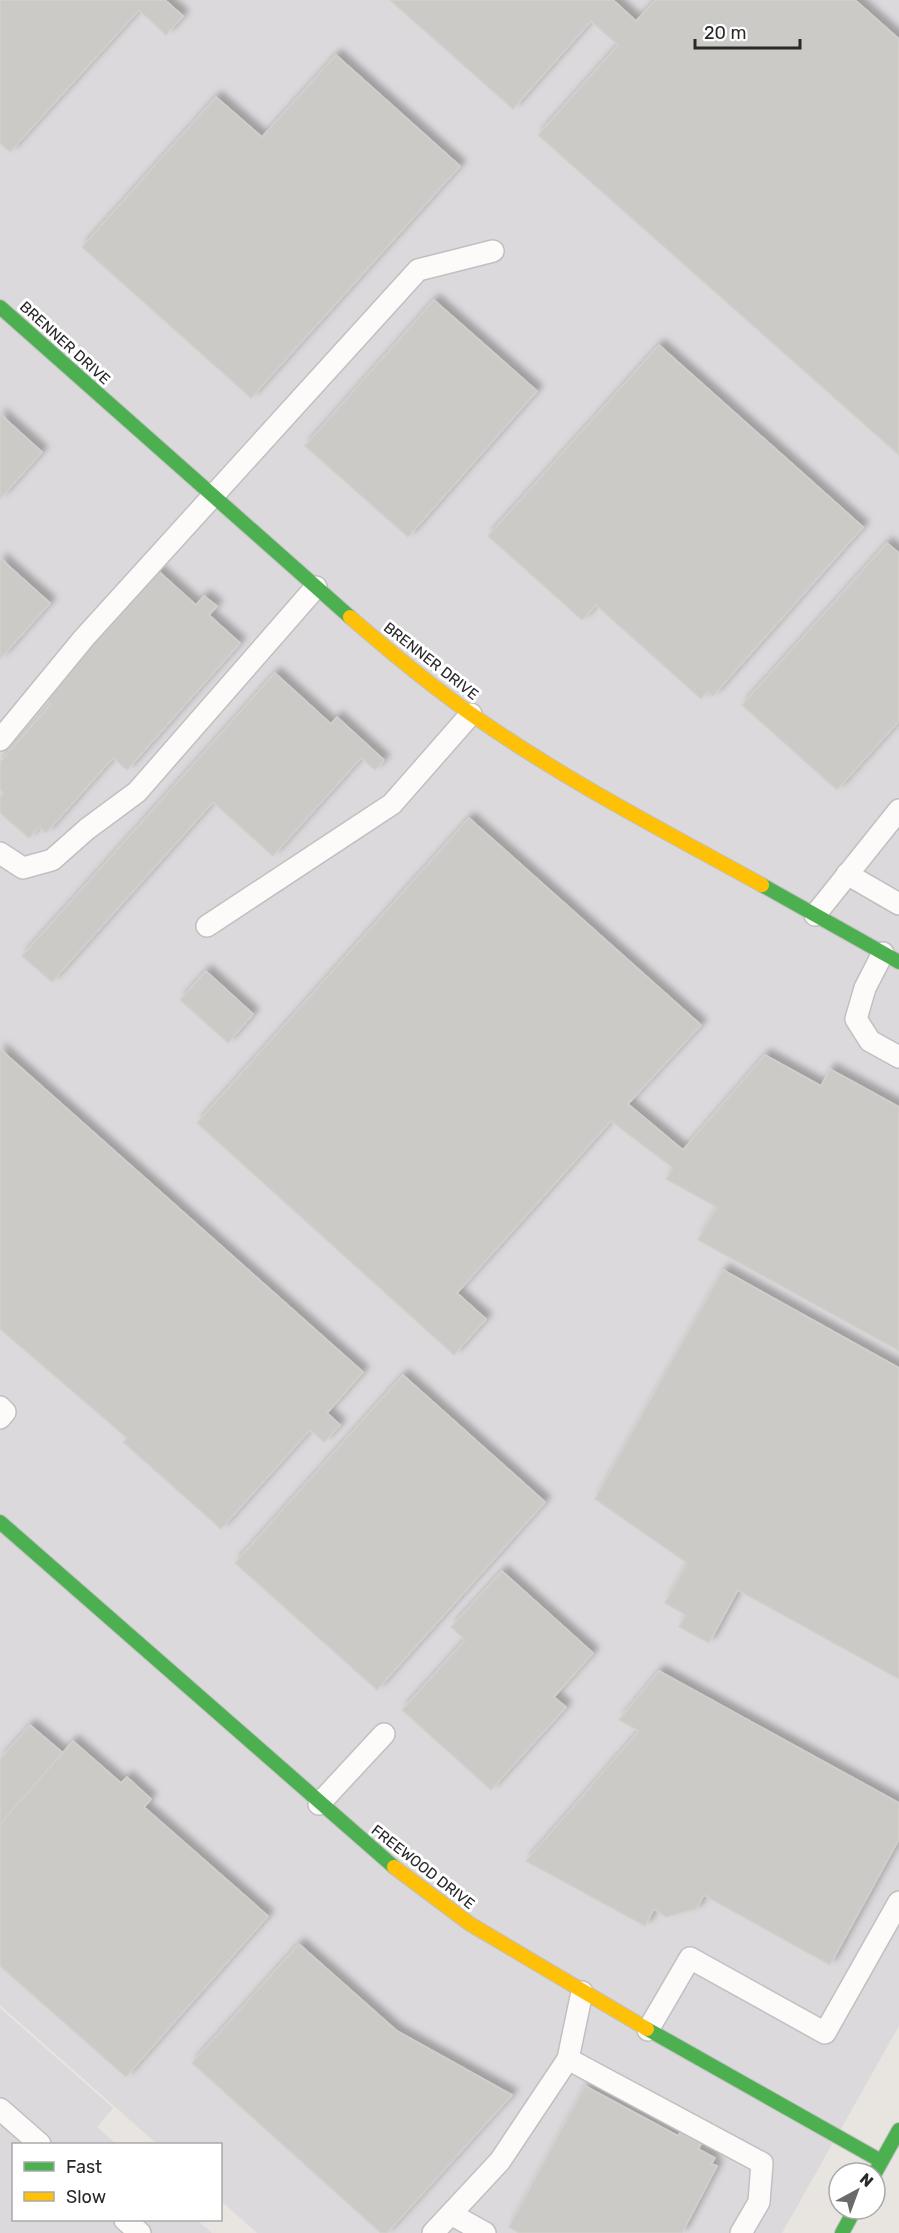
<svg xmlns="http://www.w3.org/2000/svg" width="899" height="2233" viewBox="0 0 899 2233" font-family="Rubik,sans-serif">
	<defs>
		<filter id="shadow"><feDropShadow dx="5.5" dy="-5.5" stdDeviation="3" flood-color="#0004"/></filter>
	</defs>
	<rect width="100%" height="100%" fill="#e8e4e0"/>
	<g fill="#dbd9db">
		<polygon points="0,0 899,0 899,2026 782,2233 257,2233 221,2201 220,2144 157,2144 0,2005"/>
		<polygon points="0,2008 113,2108 97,2127 116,2144 14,2144 14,2220 197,2220 212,2233 0,2233"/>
	</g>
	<g fill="#cccac7" stroke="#d3d0cc" stroke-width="1.5" filter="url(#shadow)">
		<polygon points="0,0 165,0 183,16 166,35 139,10 10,152 0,143"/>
		<polygon points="390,0 613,0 636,21 656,0 855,0 899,39 899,455 538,135 618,45 591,21 513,109"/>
		<polygon points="336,55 460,166 251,398 82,247 216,97 262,137"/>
		<polygon points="434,300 537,391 408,537 305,446"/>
		<polygon points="659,345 863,527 713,696 707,692 701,699 596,605 582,620 488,536"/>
		<polygon points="0,414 42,452 0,499"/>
		<polygon points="887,543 899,553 899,721 837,790 742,705"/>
		<polygon points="1,559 50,603 0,659 0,560"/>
		<polygon points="156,569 196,605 204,596 217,606 209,615 240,643 127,770 113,758 46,833 39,827 29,838 0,813 0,797 4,793 0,790 0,762 51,704 43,697"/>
		<polygon points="275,673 331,724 337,717 384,760 375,770 361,758 273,856 213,802 52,982 22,956"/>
		<polygon points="469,818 701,1025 628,1104 683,1150 765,1055 821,1086 830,1069 899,1107 899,1351 698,1240 717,1207 666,1179 673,1168 611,1121 457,1293 486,1319 454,1355 197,1123"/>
		<polygon points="206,971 253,1014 228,1043 180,1000"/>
		<polygon points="0,1049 363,1372 327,1413 340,1425 324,1442 310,1430 221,1529 123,1442 127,1438 0,1329"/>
		<polygon points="723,1270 899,1368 899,1679 738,1590 709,1643 679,1627 686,1615 665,1603 687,1563 595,1499"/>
		<polygon points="403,1375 545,1502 377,1690 235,1563"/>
		<polygon points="502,1571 593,1653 554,1697 566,1707 491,1790 402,1710 465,1640 451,1627"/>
		<polygon points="659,1671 899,1803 899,1839 830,1965 704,1895 696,1909 666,1917 654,1909 645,1926 526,1861 639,1731 619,1720"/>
		<polygon points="30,1725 63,1753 0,1824 0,1759"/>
		<polygon points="73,1741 121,1783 127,1777 151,1799 144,1807 268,1916 126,2077 0,1966 0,1824"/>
		<polygon points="299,1944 397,2031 512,2095 387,2233 381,2233 192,2063"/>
		<polygon points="585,2086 678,2136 682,2130 703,2141 698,2149 715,2158 711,2164 717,2166 682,2233 519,2233 509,2227"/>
	</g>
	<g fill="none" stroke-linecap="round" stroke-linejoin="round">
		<g stroke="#c1c0c1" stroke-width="24">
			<g id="lane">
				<polyline points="0,740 84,638 418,270 493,251"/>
				<polyline points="0,853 23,868 52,860 87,829 137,792 316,587"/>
				<polyline points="847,874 899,904"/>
				<polyline points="815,915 899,810"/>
				<polyline points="207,926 392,804 471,714"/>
				<polyline points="883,953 865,988 856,1019 870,1041 899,1057"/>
				<polyline points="0,1407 5,1412 0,1418"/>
				<polyline points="319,1804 384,1734"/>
				<polyline points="582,1992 568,2059 762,2163 759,2202 741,2233"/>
				<polyline points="648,2030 690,1958 825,2033 899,1902"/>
				<polyline points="0,2109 40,2144"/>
				<polyline points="451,2214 485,2233"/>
				<polyline points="125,2220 140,2233"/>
				<polyline points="433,2233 500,2161 568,2059"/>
			</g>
		</g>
		<g stroke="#c1c0c1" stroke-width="16">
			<g id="fast">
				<polyline points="0,307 350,617"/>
				<polyline points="762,885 899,962"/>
				<polyline points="0,1522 394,1867"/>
				<polyline points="647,2029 881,2161"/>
				<polyline points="875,2173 899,2130"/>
				<polyline points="842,2233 855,2209"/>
			</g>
		</g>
		<g stroke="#c1c0c1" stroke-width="16">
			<g id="slow">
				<path d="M350,617C389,651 429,684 471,714C563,779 664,831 762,885"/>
				<polyline points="394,1867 470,1924 647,2029"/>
			</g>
		</g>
		<use href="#lane" stroke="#fcfbfa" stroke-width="21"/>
		<use href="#fast" stroke="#4caf50" stroke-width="14"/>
		<use href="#slow" stroke="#ffc107" stroke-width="14"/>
	</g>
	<g text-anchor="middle" stroke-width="6" stroke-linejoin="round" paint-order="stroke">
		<g font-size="15" fill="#292929" stroke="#fff">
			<text transform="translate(65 343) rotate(42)" y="5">BRENNER DRIVE</text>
			<text transform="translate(431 661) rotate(38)" y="5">BRENNER DRIVE</text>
			<text transform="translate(423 1867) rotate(38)" y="5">FREEWOOD DRIVE</text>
		</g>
	</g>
	<rect x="12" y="2143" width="210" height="78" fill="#ffffff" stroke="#a9a9a9" stroke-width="1.5"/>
	<rect x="24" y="2162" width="30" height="9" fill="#4caf50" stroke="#a9a9a9" stroke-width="1.5"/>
	<text x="66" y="2173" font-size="18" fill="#292929">Fast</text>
	<rect x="24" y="2192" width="30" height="9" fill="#ffc107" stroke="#a9a9a9" stroke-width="1.5"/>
	<text x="66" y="2203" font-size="18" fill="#292929">Slow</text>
	<g transform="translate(857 2191) rotate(41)"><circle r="28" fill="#ffffff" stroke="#a9a9a9" stroke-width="1.5"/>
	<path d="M0-4.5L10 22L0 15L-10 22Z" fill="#6c6a69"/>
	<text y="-9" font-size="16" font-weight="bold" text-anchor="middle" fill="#292929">N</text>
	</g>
	<path d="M695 39v9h105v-9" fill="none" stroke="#292929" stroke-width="3"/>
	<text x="704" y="39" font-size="18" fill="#292929" stroke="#ffffff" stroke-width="4.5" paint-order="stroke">20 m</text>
</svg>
